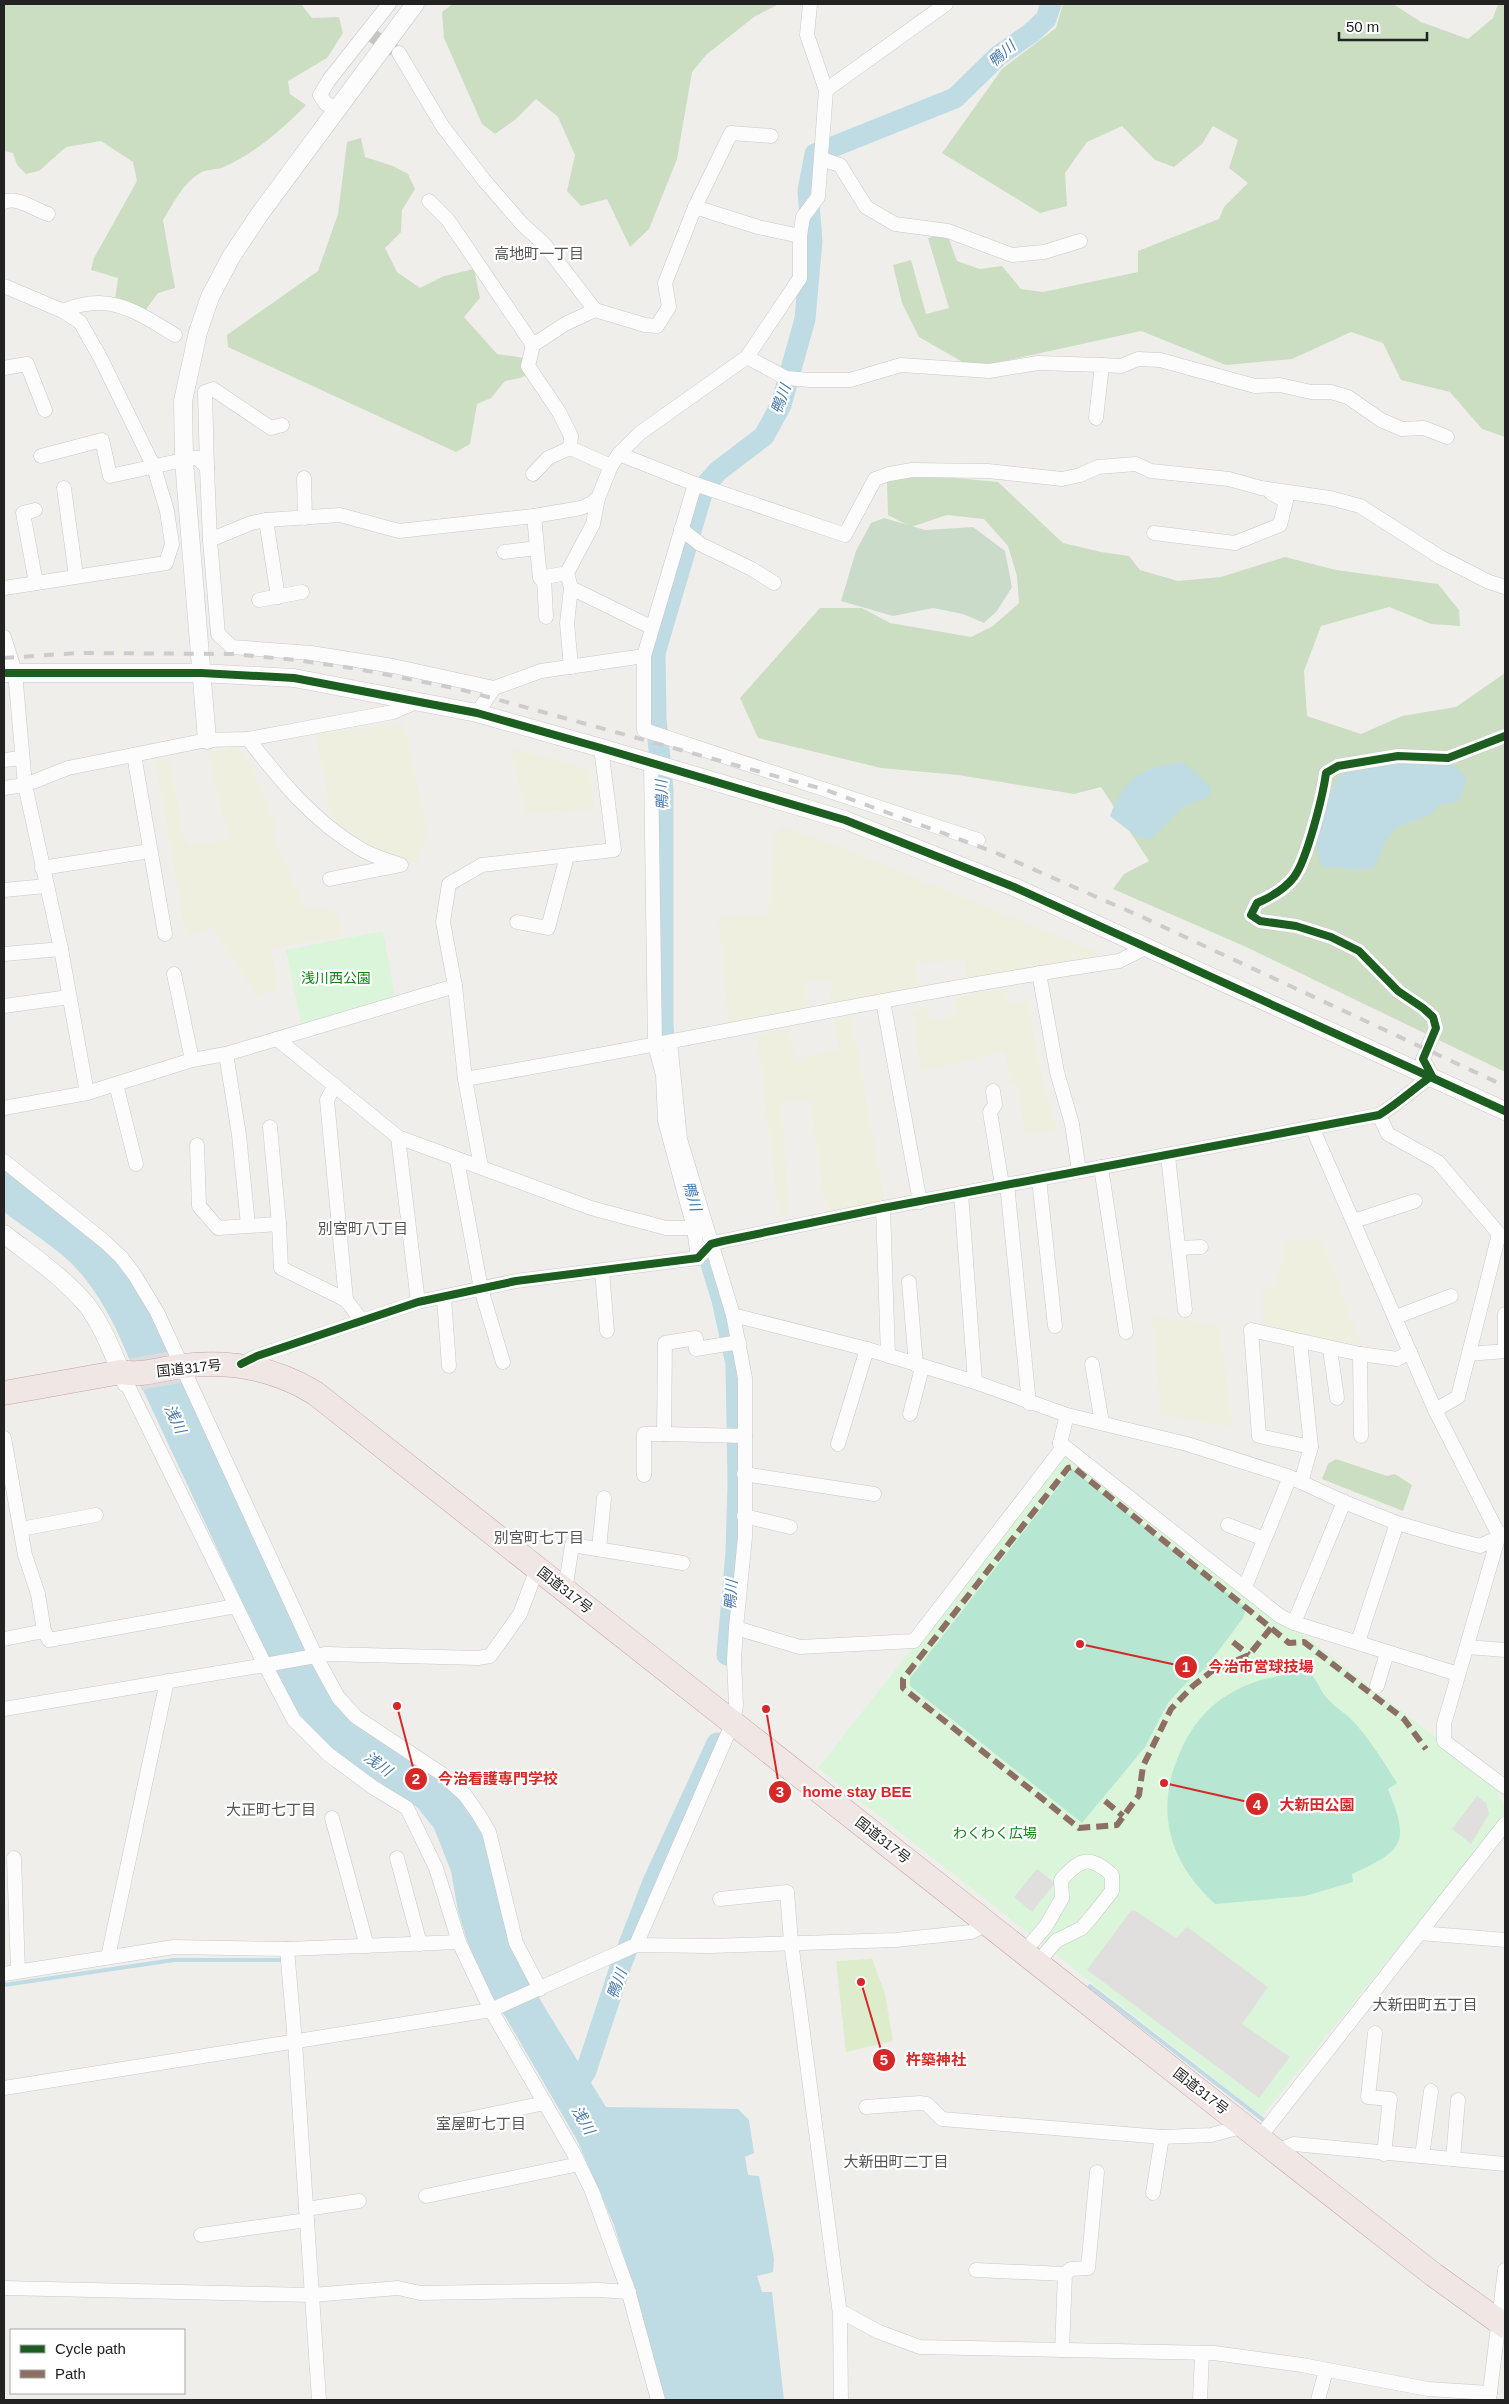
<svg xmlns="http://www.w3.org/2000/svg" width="1509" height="2404" viewBox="0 0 1509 2404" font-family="Helvetica,'Noto Sans JP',sans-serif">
	<rect width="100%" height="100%" fill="#f0eeeb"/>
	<g fill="#efefdf">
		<polygon points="404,724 428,832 416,865 364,842 332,819 315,734"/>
		<polygon points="237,747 250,764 277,828 271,830 305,910 322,908 340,915 342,937 271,948 279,990 256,995 213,928 186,936 155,761 170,760 185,842 190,846 229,839 207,752"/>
		<polygon points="509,747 590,770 595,809 526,813"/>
		<polygon points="781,827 832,844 1098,952 1094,962 967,983 965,960 917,963 919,991 828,1009 832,982 807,980 807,1013 729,1027 718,917 768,917 774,836"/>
		<polygon points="1003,987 1008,1005 1028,1000 1043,1084 1057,1129 1025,1135 1016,1083 1011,1083 1004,1052 921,1071 912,1011 927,1007 931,1020 956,1017 953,999"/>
		<polygon points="851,1017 885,1202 827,1216 810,1100 782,1102 788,1215 779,1217 757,1035 789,1029 796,1059 838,1050 834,1019"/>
		<polygon points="1321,1238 1362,1345 1263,1329 1263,1287 1275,1287 1275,1274 1278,1274 1285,1242"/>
		<polygon points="1152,1316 1219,1325 1233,1427 1161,1415"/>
	</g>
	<polygon fill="#ddeccb" points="872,1959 885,1994 893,2041 846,2052 836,1961"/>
	<g fill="#cbdec1">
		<path d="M4,4H301L312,18L339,17L343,33L327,58L288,81L290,94L306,105C283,129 255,153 224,167C217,170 208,169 202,172C183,182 174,203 163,220L175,288L158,293L142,315L114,307L118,278L91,270L94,258L137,181L133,162L101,141L66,147L39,171L26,174L17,165L13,153L4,151Z"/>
		<polygon points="453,4 785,4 777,5 754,17 706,55 692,72 677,159 649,229 630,247 607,199 581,206 567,191 575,155 558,117 536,99 516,119 495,134 482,124 444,38 442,12"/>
		<polygon points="1063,4 1393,4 1421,22 1468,39 1493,18 1498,4 1505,4 1505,437 1482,429 1450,392 1401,380 1383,343 1351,332 1292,359 1226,365 1141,331 973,368 919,337 902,303 893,265 911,260 926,314 949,308 928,238 947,234 957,261 980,269 1002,266 1021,289 1043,292 1138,272 1138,251 1219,219 1224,207 1248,183 1229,168 1238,140 1213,126 1202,144 1174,167 1155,160 1122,126 1087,142 1065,173 1067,206 1040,213 942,153 1002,69 1056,28"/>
		<polygon points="361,138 365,157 393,166 408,174 415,189 402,210 401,232 385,248 397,272 420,288 444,276 474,269 480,298 464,317 497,354 531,359 533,372 520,378 505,381 491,398 477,404 470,444 456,452 228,347 227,335 318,271 338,214 347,142"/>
		<polygon points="913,474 998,482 1063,543 1101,552 1129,556 1140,570 1178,581 1221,577 1285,557 1336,570 1438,584 1459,610 1460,626 1431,624 1389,607 1321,626 1304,671 1307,716 1361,734 1402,716 1456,707 1505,673 1505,1072 1244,946 1113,889 1124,874 1149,861 1101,787 1074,794 958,775 881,768 758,738 740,698 820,608 862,608 890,623 971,637 993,626 1019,603 1017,576 1008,546 984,519 947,515 911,527 888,515 887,482"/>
		<polygon points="1336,1459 1387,1476 1395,1474 1412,1485 1403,1511 1322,1479 1328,1464"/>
	</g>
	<polygon fill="#cadbca" points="884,518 925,530 973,527 1005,551 1012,587 997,611 984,623 963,614 933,608 893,616 841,601 856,551 871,523"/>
	<g fill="#daf5da">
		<polygon points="383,931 395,999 302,1027 286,950"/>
		<path d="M1067,1452L1482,1773C1493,1786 1505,1798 1505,1815L1262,2116L818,1768Z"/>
	</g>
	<g fill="#b7e6d2">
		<polygon points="1072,1469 1246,1608 1243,1618 1205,1669 1187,1682 1168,1703 1145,1747 1082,1823 910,1686 910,1678"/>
		<path d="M1309,1671C1315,1680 1317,1681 1321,1690C1327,1702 1343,1711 1352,1720C1370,1739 1383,1761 1397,1783L1388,1789C1410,1843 1404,1850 1352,1874L1353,1882L1305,1896L1215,1904C1168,1861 1154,1809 1181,1750C1192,1726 1208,1705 1233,1692C1257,1678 1282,1675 1309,1671Z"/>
	</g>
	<g fill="#e0dfde">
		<polygon points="1477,1796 1486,1803 1489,1814 1471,1844 1452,1829"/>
		<polygon points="1037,1869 1055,1883 1032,1912 1014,1897"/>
		<polygon points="1134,1910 1176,1938 1187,1927 1268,1987 1242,2024 1290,2057 1259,2098 1087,1970 1130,1912"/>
	</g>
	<g fill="#bfdbe3">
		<path d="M1183,762L1211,787L1210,796L1182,808L1151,839L1137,837L1110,816C1124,778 1143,766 1183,762Z"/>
		<path d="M1451,763L1467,777L1459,801L1438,806L1430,815L1397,827L1385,842L1374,868L1357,870L1321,866C1314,840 1316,836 1325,811C1329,799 1332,785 1341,776C1356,762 1429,763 1451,763Z"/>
		<path d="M4,1167L105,1248L127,1271L150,1311L338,1705L438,1774L471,1812L488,1845L510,1941L542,2003L606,2107L738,2109L749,2120L754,2153L745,2157L748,2175L759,2176L774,2259L773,2272L757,2276L762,2292H772L784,2400H663L642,2317L614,2225L577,2140L505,2016L490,1998L470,1950L458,1911L451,1871L434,1828L417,1807L339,1756L307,1727L287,1698L136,1375C119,1334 103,1295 71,1263C51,1244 26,1229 4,1212Z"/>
	</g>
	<polygon fill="#dedddd" points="170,1351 184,1382 142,1390 129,1359"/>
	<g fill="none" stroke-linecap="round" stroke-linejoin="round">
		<g stroke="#bfdbe3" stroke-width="4">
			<polyline points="4,1985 174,1960 283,1960"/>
			<polyline points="1090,1986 1266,2122 1268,2120"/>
		</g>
		<g stroke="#bfdbe3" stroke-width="21">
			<polyline points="668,1079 663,1026 663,790 656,719 655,653 704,487 718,471 764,436 781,405 805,319 812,241 808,191 815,154 955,98 998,56 1031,33 1046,19 1051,4"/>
			<polyline points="694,1209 722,1300 736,1364 738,1483 736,1553 727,1655"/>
			<polyline points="569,2097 586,2071 621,1965 653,1882 717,1743"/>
		</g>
		<polyline stroke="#c7c5c3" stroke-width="14" stroke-dasharray="14 7" stroke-linecap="butt" points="367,32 394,50"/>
		<g stroke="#c9c8c7" stroke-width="15">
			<g id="minor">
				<polyline points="399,53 443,127 484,180 522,224 544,244 595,310 565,324 533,345 528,366 559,412 571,436 570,448 611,466"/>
				<polyline points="826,90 946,4"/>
				<polyline points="340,108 326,104 320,95 329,80 389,4"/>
				<polyline points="821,159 840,165 866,207 895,224 948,231 1012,255 1044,252 1080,241"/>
				<polyline points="429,201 448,220 533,345"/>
				<path d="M4,202C18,196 35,210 48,214"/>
				<polyline points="695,207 731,133 771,136"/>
				<polyline points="4,286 63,311 80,322 100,357 154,467 167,511 172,544 166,563 4,588"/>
				<polyline points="595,310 645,325 657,326 669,307 665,283 695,207 758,227 800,236"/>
				<path d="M63,311C109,291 137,312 175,335"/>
				<polyline points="747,357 786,378 810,380 850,380 901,365 989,371 1038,363 1102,365 1096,418"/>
				<polyline points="1102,365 1121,366 1138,359 1160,360 1255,386 1280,385 1311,392 1331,392 1348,397 1381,420 1402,429 1424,428 1447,437"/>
				<polyline points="4,368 27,364 45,410"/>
				<polyline points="619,454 695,484 845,535 875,479 889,474 912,470 988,471 1062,479 1080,475 1098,467 1136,464 1151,471 1229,479 1261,488 1330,498 1360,506 1440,557 1489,582 1505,587"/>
				<polyline points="41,456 102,440 110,476 192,458 198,458 207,468 210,540 218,634 232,647 311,653 393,666 494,688 541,671 644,656 695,484"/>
				<polyline points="207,468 205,392 213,389 271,428 282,425"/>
				<polyline points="533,474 548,458 570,448"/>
				<polyline points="304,478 305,518"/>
				<polyline points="64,488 76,576"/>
				<polyline points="35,510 23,513 36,583"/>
				<polyline points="534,516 540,578 567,573"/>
				<polyline points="266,520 278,597"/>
				<polyline points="681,529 700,544 752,569 774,583"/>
				<polyline points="1154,533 1235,543 1280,525 1286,501 1271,493"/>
				<polyline points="210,540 251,523 266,520 340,515 399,531 534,516 581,508 592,503 598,498 611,466 619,454 640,433 747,357 800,278 800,236 803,217 818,197 826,90 807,35 810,4"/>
				<polyline points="504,552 537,548"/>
				<polyline points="544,577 546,617"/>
				<polyline points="571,588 651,627"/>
				<polyline points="259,600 302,592"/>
				<polyline points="4,637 15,672 25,785 61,949 87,1093"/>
				<polyline points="644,656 644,730 978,840"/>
				<polyline points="571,667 567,623 571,588 567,573 593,524 598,498"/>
				<polyline points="477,713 494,688"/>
				<path d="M248,739C281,781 312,820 359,848C371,856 387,860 401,865L330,879"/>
				<polyline points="134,755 165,934"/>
				<polyline points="4,760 22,758"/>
				<polyline points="651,763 655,1045 663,1075 665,1121 694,1228 698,1258"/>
				<polyline points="4,788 25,785 68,768 207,740 248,739 393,712 416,702"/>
				<polyline points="42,868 150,851"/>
				<polyline points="4,890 46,886"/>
				<polyline points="517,922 548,928 567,856"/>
				<polyline points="4,954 61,949"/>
				<polyline points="1039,973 1057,1072 1072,1124 1079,1171"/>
				<polyline points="174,974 192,1060"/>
				<polyline points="883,1001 920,1202"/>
				<polyline points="4,1006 69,997"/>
				<polyline points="277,1039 398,1137 591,1208 666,1228 701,1228"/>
				<polyline points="226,1054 239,1135 248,1225"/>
				<path d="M465,1079C683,1042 900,993 1119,961L1145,948"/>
				<polyline points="116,1084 136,1164"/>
				<polyline points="335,1085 327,1100 346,1300"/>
				<polyline points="993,1091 995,1105 990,1112 1002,1185"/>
				<polyline points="4,1108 87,1093 192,1060 226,1054 455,986"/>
				<polyline points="1379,1115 1388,1134 1438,1162 1499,1234 1458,1397 1435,1410"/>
				<polyline points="270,1127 279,1224 281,1268 346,1300 362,1321"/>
				<polyline points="1312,1127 1435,1410 1499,1535 1444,1724 1444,1741 1505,1787"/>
				<polyline points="398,1137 418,1302"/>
				<polyline points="197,1145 199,1206 218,1228 279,1224"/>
				<polyline points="1168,1156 1185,1310"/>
				<polyline points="457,1160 481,1289 503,1362"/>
				<polyline points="4,1161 104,1241 121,1257 134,1274 157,1312 315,1655 338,1697 356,1717 442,1774 465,1795 479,1815 489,1832 516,1943 540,1989"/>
				<polyline points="481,1167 465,1079 455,986 443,922 449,884 482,865 614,850 601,748"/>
				<polyline points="1101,1167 1126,1332"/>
				<polyline points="1039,1179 1055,1326"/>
				<polyline points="1007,1184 1029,1403"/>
				<polyline points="961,1193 975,1382"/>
				<polyline points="883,1208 888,1356"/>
				<polyline points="1354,1221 1415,1201"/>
				<polyline points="1179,1248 1201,1247"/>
				<polyline points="602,1271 607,1331"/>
				<polyline points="909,1282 916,1365"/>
				<polyline points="444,1298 449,1366"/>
				<polyline points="733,1315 867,1349 975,1382 1067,1415 1187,1444 1290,1477 1344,1502 1397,1523 1449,1538 1480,1546 1505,1534"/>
				<polyline points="1396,1317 1451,1296"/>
				<polyline points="1300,1341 1311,1447 1301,1482"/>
				<polyline points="739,1342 696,1349 696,1338 665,1343 664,1434 745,1436"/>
				<polyline points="1330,1349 1337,1398"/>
				<polyline points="1360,1354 1361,1436"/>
				<polyline points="1469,1354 1505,1351 1505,1314"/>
				<path d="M241,1364L257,1356L418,1302L516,1281L698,1258L711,1244L723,1241L883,1208L1379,1115C1399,1103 1414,1088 1432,1076L1423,1059L1436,1028L1433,1017L1423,1008L1398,991L1359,951L1331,937L1296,926L1260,921L1251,915L1257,903C1271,897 1285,889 1294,877C1307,860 1323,795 1326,773L1338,766L1398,756L1448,758L1505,736"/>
				<polyline points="1092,1364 1102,1423"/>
				<polyline points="910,1414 922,1368"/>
				<polyline points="4,1438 25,1555 38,1594 44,1631 4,1639"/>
				<polyline points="1060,1443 1280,1616 1294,1623 1458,1674"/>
				<polyline points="838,1444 867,1349"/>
				<polyline points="1311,1447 1259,1436 1251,1330 1360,1354 1397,1359 1410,1352"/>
				<polyline points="744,1474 874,1494"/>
				<polyline points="644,1475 644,1434 664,1434"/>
				<polyline points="744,1516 790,1527"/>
				<polyline points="1228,1525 1264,1539"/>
				<polyline points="21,1529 96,1515"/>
				<polyline points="599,1549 604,1498"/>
				<polyline points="1245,1587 1290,1477"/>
				<polyline points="565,1591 572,1545 683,1563"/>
				<polyline points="1294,1623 1344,1502"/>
				<polyline points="736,1628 800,1647 914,1641 1061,1450 1060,1443 1067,1415"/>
				<polyline points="44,1631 49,1640 236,1606"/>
				<polyline points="1358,1642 1397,1523"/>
				<polyline points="1467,1647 1505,1650"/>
				<polyline points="1377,1686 1387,1653"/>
				<polyline points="4,1709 265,1665 127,1384"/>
				<polyline points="332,1818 367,1946"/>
				<polyline points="14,1858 18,1971"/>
				<polyline points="397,1858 420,1944"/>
				<polyline points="720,1899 787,1892 791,1942 840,2314 841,2400"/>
				<polyline points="1420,1933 1505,1940"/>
				<polyline points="459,1942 491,2010 573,2152 592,2191 628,2290 658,2400"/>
				<polyline points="636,1945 733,1722 736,1705 734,1660 736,1628 745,1537 745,1378 733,1315 680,1139 670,1042"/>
				<polyline points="287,1949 295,2042 319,2400"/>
				<path d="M1024,1952L1046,1926L1062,1898L1061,1880C1080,1859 1089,1854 1112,1875V1891L1093,1915L1082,1928L1056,1941L1038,1962"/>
				<polyline points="108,1957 167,1681"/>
				<polyline points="4,1974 174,1947 287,1949 459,1942 436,1868 407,1808 374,1788 328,1754 294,1720 265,1665 326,1654 478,1658 490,1656 520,1614 537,1569"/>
				<polyline points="1375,2033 1368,2097 1390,2099 1384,2154"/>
				<polyline points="4,2088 491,2010 636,1945 710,1946 896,1940 971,1932 988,1923"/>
				<polyline points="866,2107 920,2103 927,2104 942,2119 1162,2137 1211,2135 1245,2126"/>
				<polyline points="449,2123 545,2103"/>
				<polyline points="1259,2138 1505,1824"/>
				<polyline points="1277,2151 1294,2144 1505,2164"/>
				<polyline points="1422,2156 1431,2091"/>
				<polyline points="1453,2159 1458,2100"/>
				<polyline points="1153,2193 1162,2137"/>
				<polyline points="426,2196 579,2164"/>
				<polyline points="306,2209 359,2201"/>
				<polyline points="201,2235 307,2220"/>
				<polyline points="976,2270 1065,2274"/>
				<polyline points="4,2288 312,2295 398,2288 420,2293 599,2290 629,2292"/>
				<polyline points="840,2311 879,2332 920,2347 1214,2353 1302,2365 1428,2389 1490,2393"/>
				<polyline points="1062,2350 1065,2274 1071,2269 1088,2268 1097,2172"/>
				<polyline points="1200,2400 1202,2353"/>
				<polyline points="1318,2400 1326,2370"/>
				<polyline points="1489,2400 1505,2270"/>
			</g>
		</g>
		<g stroke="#c9c8c7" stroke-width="19">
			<g id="tertiary">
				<polyline points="4,673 201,673 294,678 477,713 601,748 845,820 1014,887 1505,1111"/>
				<polyline points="207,740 184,461 183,401 198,332 210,297 231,257 259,215 415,4"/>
				<path d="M4,1234C32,1256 63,1277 86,1304C104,1327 114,1357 126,1383"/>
			</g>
		</g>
		<g stroke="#c5a2ac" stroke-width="25">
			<path id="trunk" d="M4,1393L121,1372C142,1376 161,1369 182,1366C230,1360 274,1368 315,1393L1259,2138L1434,2275L1505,2326"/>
		</g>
		<use href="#minor" stroke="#fdfcfc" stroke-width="14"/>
		<use href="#tertiary" stroke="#fdfcfc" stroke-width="18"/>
		<use href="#trunk" stroke="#f0e6e4" stroke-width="24"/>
		<polyline stroke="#ccc" stroke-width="4" stroke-dasharray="10 10" stroke-linecap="butt" points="4,658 77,653 233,654 296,660 358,669 459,689 826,790 994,852 1140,916 1505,1086"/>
		<g stroke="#8d6e63" stroke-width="6" stroke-dasharray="12 6" stroke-linecap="butt">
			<polyline points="1271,1628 1249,1655 1212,1671 1193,1686 1171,1709 1143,1766 1139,1795 1117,1825 1079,1828 903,1688 903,1679 1068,1468 1073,1467 1271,1628 1289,1643 1304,1642 1404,1719 1426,1749"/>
			<polyline points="1233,1642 1249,1655"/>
			<polyline points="1105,1801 1123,1816"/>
		</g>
		<g stroke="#fff" stroke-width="11">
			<g id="cycleway">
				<polyline points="4,673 201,673 294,678 477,713 601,748 845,820 1014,887 1505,1111"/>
				<path d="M241,1364L257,1356L418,1302L516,1281L698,1258L711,1244L723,1241L883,1208L1379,1115C1399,1103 1414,1088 1432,1076L1423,1059L1436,1028L1433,1017L1423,1008L1398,991L1359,951L1331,937L1296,926L1260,921L1251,915L1257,903C1271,897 1285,889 1294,877C1307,860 1323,795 1326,773L1338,766L1398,756L1448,758L1505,736"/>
			</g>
		</g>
		<use href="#cycleway" stroke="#1b5e20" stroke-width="8"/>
	</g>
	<g text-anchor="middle" stroke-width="4.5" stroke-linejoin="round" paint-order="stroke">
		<g font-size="14" fill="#0c8416" stroke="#fff">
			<text x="336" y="983">浅川西公園</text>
			<text x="995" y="1838">わくわく広場</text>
		</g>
		<g font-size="14" fill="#222" stroke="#fff">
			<text transform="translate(189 1368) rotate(-6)" y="5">国道317号</text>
			<text transform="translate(565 1590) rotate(38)" y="5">国道317号</text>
			<text transform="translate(883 1840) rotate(38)" y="5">国道317号</text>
			<text transform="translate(1201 2091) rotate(38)" y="5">国道317号</text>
		</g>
		<g font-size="15" font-style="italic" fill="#4a7aab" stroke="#fff">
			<text transform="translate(1002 54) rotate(-41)" y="5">鴨川</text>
			<text transform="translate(781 399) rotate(-70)" y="5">鴨川</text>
			<text transform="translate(662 795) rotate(-92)" y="5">鴨川</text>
			<text transform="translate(692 1196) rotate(74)" y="5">鴨川</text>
			<text transform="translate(175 1419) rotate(65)" y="5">浅川</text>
			<text transform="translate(731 1595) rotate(-86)" y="5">鴨川</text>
			<text transform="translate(378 1764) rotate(36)" y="5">浅川</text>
			<text transform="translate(617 1984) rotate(-70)" y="5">鴨川</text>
			<text transform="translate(583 2120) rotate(60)" y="5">浅川</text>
		</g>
		<g font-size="15" fill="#555" stroke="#fff">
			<text x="539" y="259">高地町一丁目</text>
			<text x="363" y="1234">別宮町八丁目</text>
			<text x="539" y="1543">別宮町七丁目</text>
			<text x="271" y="1815">大正町七丁目</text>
			<text x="1425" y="2010">大新田町五丁目</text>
			<text x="481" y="2129">室屋町七丁目</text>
			<text x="896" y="2167">大新田町二丁目</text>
		</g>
	</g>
	<path fill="none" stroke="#d62828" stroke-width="2" d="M1080 1644L1186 1667M397 1706L416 1779M766 1709L780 1792M1164 1783L1257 1804M861 1982L884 2060"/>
	<g fill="#d62828" stroke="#fff" stroke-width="2">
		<circle cx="1080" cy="1644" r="5"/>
		<circle cx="397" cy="1706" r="5"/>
		<circle cx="766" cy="1709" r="5"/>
		<circle cx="1164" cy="1783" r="5"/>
		<circle cx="861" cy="1982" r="5"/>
		<circle cx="1186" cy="1667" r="12"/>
		<circle cx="416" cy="1779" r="12"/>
		<circle cx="780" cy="1792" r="12"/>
		<circle cx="1257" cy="1804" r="12"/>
		<circle cx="884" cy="2060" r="12"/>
	</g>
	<g font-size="15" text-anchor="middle" font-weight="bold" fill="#fff">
		<text x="1186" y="1672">1</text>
		<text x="416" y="1784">2</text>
		<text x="780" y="1797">3</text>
		<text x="1257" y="1810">4</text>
		<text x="884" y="2065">5</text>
	</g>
	<g font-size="15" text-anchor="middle" font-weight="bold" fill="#d62828" stroke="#fff" stroke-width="4.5" stroke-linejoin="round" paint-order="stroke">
		<text x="1261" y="1672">今治市営球技場</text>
		<text x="498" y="1784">今治看護専門学校</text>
		<text x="857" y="1797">home stay BEE</text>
		<text x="1317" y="1810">大新田公園</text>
		<text x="936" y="2065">杵築神社</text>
	</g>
	<rect width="1509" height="2404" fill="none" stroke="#222222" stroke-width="10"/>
	<rect x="10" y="2329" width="175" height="65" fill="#ffffff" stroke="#a7a7a7"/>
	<rect x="20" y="2345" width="25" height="8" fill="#1b5e20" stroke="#a7a7a7"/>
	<text x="55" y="2354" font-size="15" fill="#222222">Cycle path</text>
	<rect x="20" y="2370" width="25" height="8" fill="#8d6e63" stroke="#a7a7a7"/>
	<text x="55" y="2379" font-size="15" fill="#222222">Path</text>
	<path d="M1339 32v8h88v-8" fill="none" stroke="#222222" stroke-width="2.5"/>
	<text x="1346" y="32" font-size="15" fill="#222222" stroke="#ffffff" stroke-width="4" paint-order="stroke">50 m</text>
</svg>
